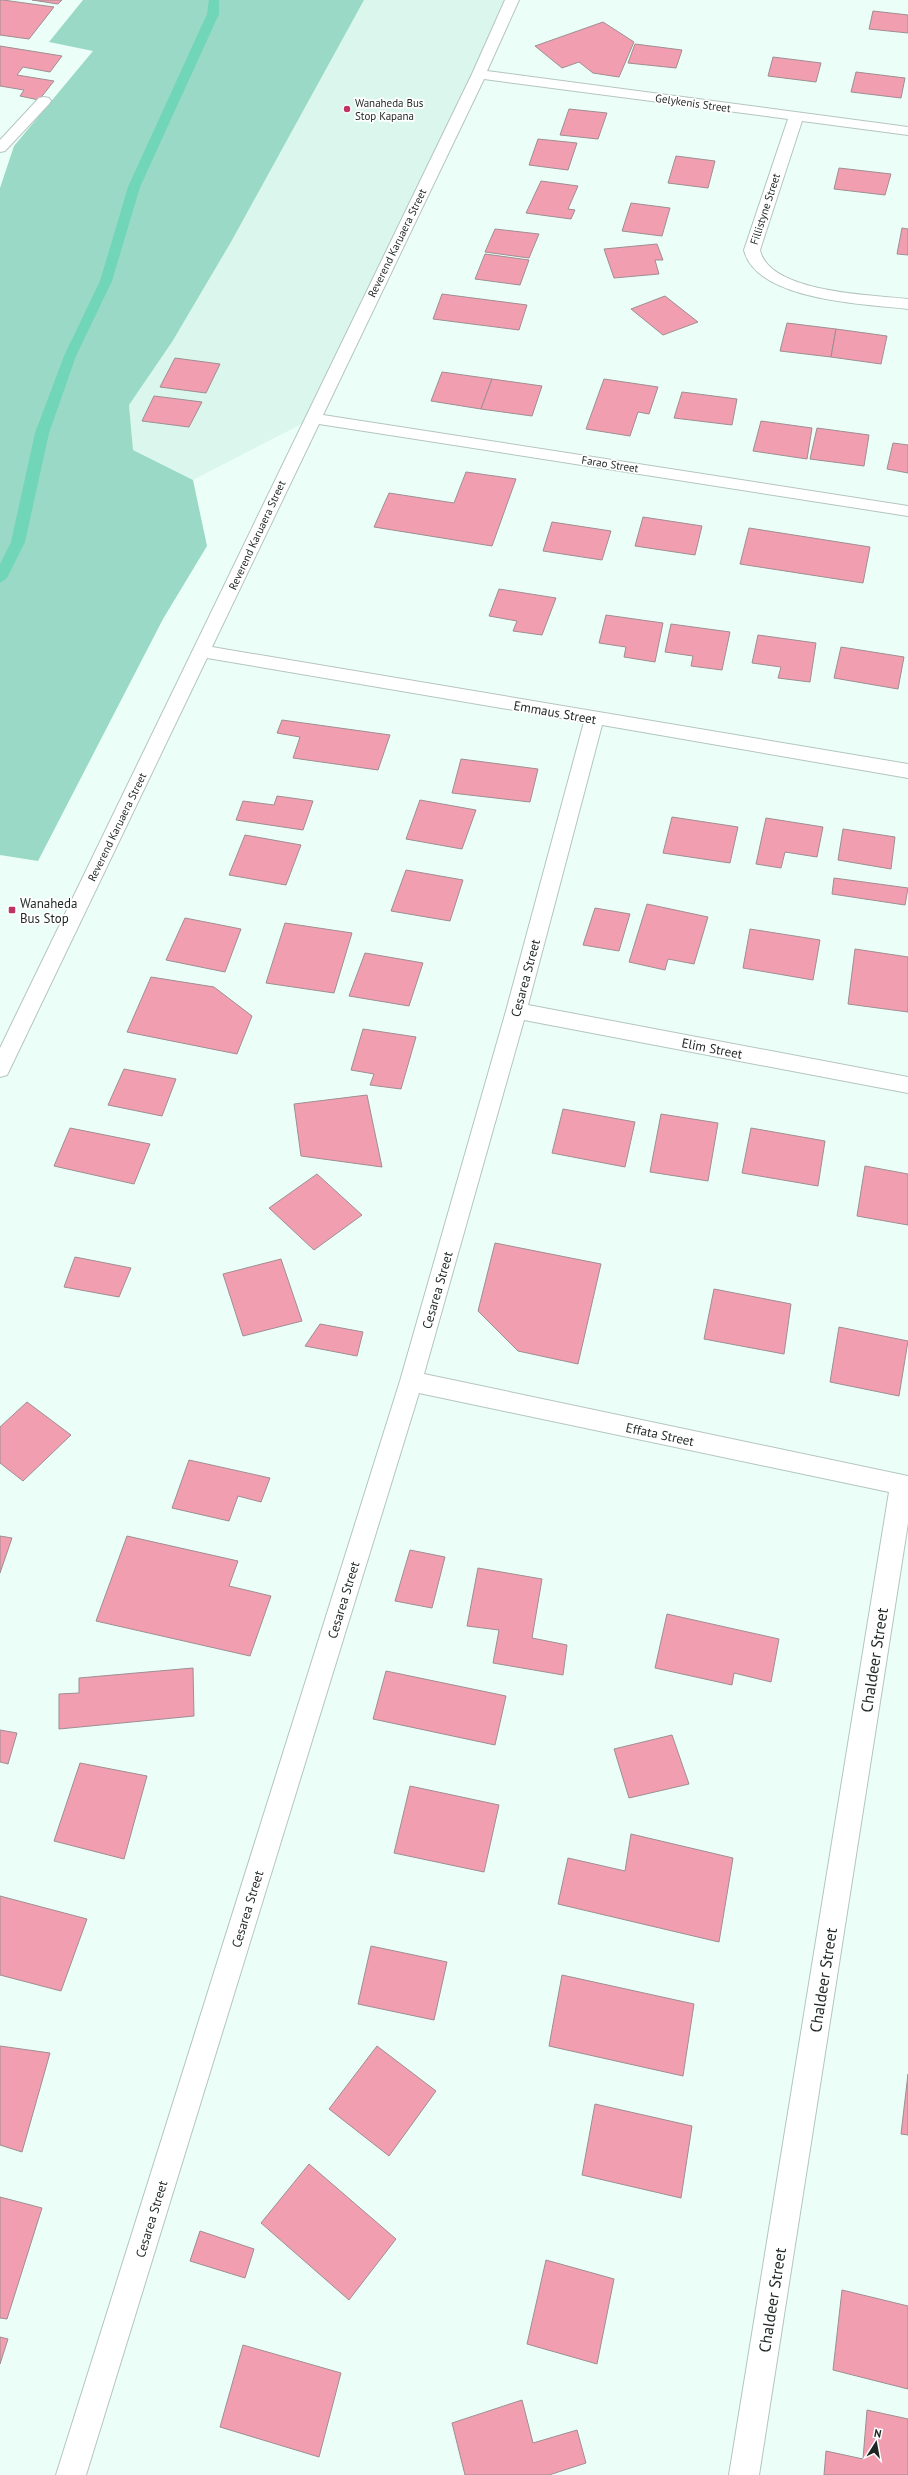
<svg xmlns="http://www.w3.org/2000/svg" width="908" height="2475" viewBox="0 0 908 2475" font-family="'PT Sans',sans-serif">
	<rect width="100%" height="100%" fill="#ecfef8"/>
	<polygon fill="#dbf6ec" points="364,0 512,0 313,418 193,480 133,450 129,405 172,342 231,242"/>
	<polygon fill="#9ad9c5" points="83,0 364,0 231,242 172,342 129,405 133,450 193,480 207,546 163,619 38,861 0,855 0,188 14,146 93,51 49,42"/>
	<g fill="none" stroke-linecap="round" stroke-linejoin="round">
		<polygon fill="#71d5b8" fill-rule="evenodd" points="209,0 219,0 219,14 140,187 112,281 76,356 49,433 25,542 7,578 0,583 0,564 11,542 35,433 64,356 100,281 128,187 207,14"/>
	</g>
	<g fill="#f29eb1" stroke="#9e8e91">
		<polygon points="0,0 3,0 54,7 29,39 0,35"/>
		<polygon points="32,0 62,0 58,4"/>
		<polygon points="873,11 908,15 908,33 869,29"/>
		<polygon points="603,22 634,42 619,77 593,73 579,62 562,68 535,46"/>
		<polygon points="635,44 682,50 676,68 628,63"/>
		<polygon points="0,46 62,56 50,72 23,67 17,75 54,81 39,100 20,96 24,90 0,86"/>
		<polygon points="773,57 821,63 816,82 768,76"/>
		<polygon points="856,72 905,78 901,98 851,92"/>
		<polygon points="569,109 607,113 598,139 560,135"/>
		<polygon points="538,139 577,143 568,170 529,165"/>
		<polygon points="676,156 715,161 708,188 668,183"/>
		<polygon points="839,168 891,174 885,195 834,189"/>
		<polygon points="541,181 578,186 568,209 575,210 571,219 526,213"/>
		<polygon points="631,203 670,208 662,236 622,231"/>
		<polygon points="902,228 908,229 908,255 897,254"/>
		<polygon points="495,229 539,234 529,258 485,252"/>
		<polygon points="657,244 663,260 655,260 659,274 614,278 604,249"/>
		<polygon points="485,254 529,260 520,285 475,279"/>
		<polygon points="442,294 527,305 519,330 433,319"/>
		<polygon points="665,296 698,322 663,335 631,309"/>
		<polygon points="787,323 836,329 831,357 780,351"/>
		<polygon points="836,329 887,336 881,364 831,357"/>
		<polygon points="175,358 220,364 206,393 160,387"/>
		<polygon points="442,372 492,379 481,409 431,401"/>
		<polygon points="492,379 542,386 532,416 481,409"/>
		<polygon points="604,379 658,387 649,414 638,412 630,436 586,429"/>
		<polygon points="682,392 737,399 732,425 674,418"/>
		<polygon points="154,396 202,402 189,427 142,421"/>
		<polygon points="761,421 812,428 807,459 753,451"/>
		<polygon points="817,428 869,435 864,466 810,459"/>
		<polygon points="893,443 908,445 908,473 887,469"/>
		<polygon points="466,472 516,479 492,546 374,527 389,493 454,503"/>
		<polygon points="643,517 702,526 695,555 635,546"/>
		<polygon points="552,522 611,531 602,560 543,551"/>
		<polygon points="749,528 870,547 863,583 740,564"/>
		<polygon points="499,589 556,598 542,635 513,631 517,621 489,616"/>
		<polygon points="606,615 663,623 655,662 624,657 626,647 599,643"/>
		<polygon points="671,624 730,632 722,670 691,666 693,656 665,652"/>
		<polygon points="758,635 816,643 810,682 778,678 781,667 752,663"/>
		<polygon points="841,647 904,657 898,689 834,678"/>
		<polygon points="282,720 390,735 378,770 293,758 300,737 277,733"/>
		<polygon points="461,759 538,769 530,802 452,793"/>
		<polygon points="277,796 313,801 303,830 236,820 243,801 274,805"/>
		<polygon points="420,800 476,810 462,849 406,839"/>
		<polygon points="672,817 738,827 730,863 663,853"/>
		<polygon points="766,818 823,827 817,857 785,852 781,868 756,864"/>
		<polygon points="843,829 895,837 891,869 838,860"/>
		<polygon points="245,835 301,845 286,885 229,875"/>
		<polygon points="406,870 463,880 450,921 391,911"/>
		<polygon points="834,878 908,888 905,905 832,894"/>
		<polygon points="647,904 708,917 694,964 668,959 665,970 629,962"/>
		<polygon points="595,908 630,914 619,951 583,945"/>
		<polygon points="185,918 241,929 225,972 166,960"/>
		<polygon points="285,923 352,933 334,993 266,983"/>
		<polygon points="750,929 820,940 813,980 743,968"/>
		<polygon points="855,949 908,957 908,1012 848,1004"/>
		<polygon points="365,953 423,963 409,1006 349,996"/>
		<polygon points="151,977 214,987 252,1016 237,1054 127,1032"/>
		<polygon points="363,1029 416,1037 401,1089 370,1085 374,1074 351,1070"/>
		<polygon points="124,1069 176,1079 162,1116 108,1105"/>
		<polygon points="367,1095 382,1167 301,1156 294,1104"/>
		<polygon points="563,1109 635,1122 625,1167 552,1153"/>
		<polygon points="661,1114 718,1123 708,1181 650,1172"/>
		<polygon points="70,1128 150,1144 134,1184 54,1166"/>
		<polygon points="751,1128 825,1141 818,1186 742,1173"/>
		<polygon points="865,1166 908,1174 908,1225 857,1216"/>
		<polygon points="317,1174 362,1215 314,1250 269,1208"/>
		<polygon points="495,1243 601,1264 578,1364 518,1351 478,1311"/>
		<polygon points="75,1257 131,1268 119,1297 64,1287"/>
		<polygon points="281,1259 302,1321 243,1336 223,1274"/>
		<polygon points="714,1289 791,1304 784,1354 704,1339"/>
		<polygon points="320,1324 363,1332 357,1356 305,1346"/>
		<polygon points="839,1327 908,1341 899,1396 830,1382"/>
		<polygon points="27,1402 71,1435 23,1481 0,1463 0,1427"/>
		<polygon points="189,1460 270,1478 261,1502 238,1496 229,1521 172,1508"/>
		<polygon points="0,1536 12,1538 0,1573"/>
		<polygon points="127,1536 238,1561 229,1586 271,1596 250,1656 96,1621"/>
		<polygon points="410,1550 445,1557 432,1608 395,1601"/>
		<polygon points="478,1568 542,1579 532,1638 567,1645 563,1675 493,1663 499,1630 467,1626"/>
		<polygon points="667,1614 779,1639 771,1682 734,1673 732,1685 655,1668"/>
		<polygon points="193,1668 194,1716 59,1729 59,1694 79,1693 79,1678"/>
		<polygon points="386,1671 506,1696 495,1745 373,1719"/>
		<polygon points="0,1730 17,1733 8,1764 0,1762"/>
		<polygon points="672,1735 689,1784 629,1798 614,1749"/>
		<polygon points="80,1763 147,1776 124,1859 54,1841"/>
		<polygon points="410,1786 499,1805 484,1872 394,1853"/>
		<polygon points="631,1834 733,1858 719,1942 558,1904 568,1858 625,1871"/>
		<polygon points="0,1896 87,1919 61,1991 0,1975"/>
		<polygon points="371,1946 447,1962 434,2020 358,2004"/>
		<polygon points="562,1975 694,2004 683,2076 549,2046"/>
		<polygon points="0,2046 50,2053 22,2152 0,2145"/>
		<polygon points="377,2046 436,2091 389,2156 329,2109"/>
		<polygon points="908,2074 908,2135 901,2134"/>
		<polygon points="595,2104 692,2126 681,2198 582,2175"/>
		<polygon points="309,2164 396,2239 349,2300 261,2223"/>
		<polygon points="0,2197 42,2208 7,2319 0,2318"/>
		<polygon points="200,2231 254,2249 245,2278 190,2261"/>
		<polygon points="546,2260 614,2279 597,2364 527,2344"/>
		<polygon points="842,2290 908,2306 908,2389 833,2370"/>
		<polygon points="0,2337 8,2339 0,2364"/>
		<polygon points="243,2345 341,2373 319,2457 220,2427"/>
		<polygon points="522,2400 533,2443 577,2430 586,2463 549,2475 465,2475 452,2423"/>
		<polygon points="867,2410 908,2419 908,2475 824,2475 826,2451 863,2459"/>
	</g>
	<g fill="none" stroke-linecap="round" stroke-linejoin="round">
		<g stroke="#b4c5bf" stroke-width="2">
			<g id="minor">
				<path d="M505,0H519L487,71L908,127V135L802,121L760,250C769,293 872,295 908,299V309C866,304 756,301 744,250L788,119L484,79L323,415L908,506V516L319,424L212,647L908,764V778L602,725L528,1005L908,1077V1093L524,1020L424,1374L908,1476V1523L759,2475H729L889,1492L419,1393L86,2475H56L400,1381L506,1011L584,722L207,658L10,1069L7,1075L0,1077V1048L472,74Z"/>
				<polygon points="44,97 49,98 51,101 49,104 5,151 0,152 0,140 39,98"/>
			</g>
		</g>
		<use href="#minor" fill="#fff" fill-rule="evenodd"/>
	</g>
	<g fill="#c03364" stroke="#fff" stroke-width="1.5">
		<circle cx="347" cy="109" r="4"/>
		<rect x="8" y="906" width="8" height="8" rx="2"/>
	</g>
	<g text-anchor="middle" stroke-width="3.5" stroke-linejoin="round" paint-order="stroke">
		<g font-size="11" fill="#1f2523" stroke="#fff" text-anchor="start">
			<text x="355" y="107">Wanaheda Bus<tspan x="355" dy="13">Stop Kapana</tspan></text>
		</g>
		<g font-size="11" fill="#1f2523" stroke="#fff">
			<text transform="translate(693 103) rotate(8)" y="4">Gelykenis Street</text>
			<text transform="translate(765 209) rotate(-72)" y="4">Fillistyne Street</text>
			<text transform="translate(397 243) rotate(-64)" y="4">Reverend Karuaera Street</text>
			<text transform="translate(610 464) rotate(9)" y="4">Farao Street</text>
			<text transform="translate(257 535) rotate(-65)" y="4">Reverend Karuaera Street</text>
			<text transform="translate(117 827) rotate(-64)" y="4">Reverend Karuaera Street</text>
		</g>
		<g font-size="13" fill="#1f2523" stroke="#fff">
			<text transform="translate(555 712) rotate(10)" y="5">Emmaus Street</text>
			<text transform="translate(525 978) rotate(-75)" y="5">Cesarea Street</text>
			<text transform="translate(712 1048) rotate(11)" y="5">Elim Street</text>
			<text transform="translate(437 1290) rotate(-74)" y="5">Cesarea Street</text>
			<text transform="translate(660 1434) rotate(12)" y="5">Effata Street</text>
			<text transform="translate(343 1600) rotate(-73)" y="5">Cesarea Street</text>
			<text transform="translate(247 1909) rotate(-73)" y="5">Cesarea Street</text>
			<text transform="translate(151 2219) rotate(-73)" y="5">Cesarea Street</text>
		</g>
		<g font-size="13" fill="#1f2523" stroke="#fff" text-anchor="start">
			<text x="20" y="908">Wanaheda<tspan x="20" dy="15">Bus Stop</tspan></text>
		</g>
		<g font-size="16" fill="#1f2523" stroke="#fff">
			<text transform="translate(874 1660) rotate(-81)" y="6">Chaldeer Street</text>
			<text transform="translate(823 1980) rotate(-81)" y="6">Chaldeer Street</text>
			<text transform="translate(772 2300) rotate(-81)" y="6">Chaldeer Street</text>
		</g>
	</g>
	<g transform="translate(876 2443) rotate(11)" stroke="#ffffff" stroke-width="3" paint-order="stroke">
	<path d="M0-3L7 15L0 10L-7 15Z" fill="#1f2523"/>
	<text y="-6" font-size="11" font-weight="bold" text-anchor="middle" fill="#1f2523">N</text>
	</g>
</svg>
